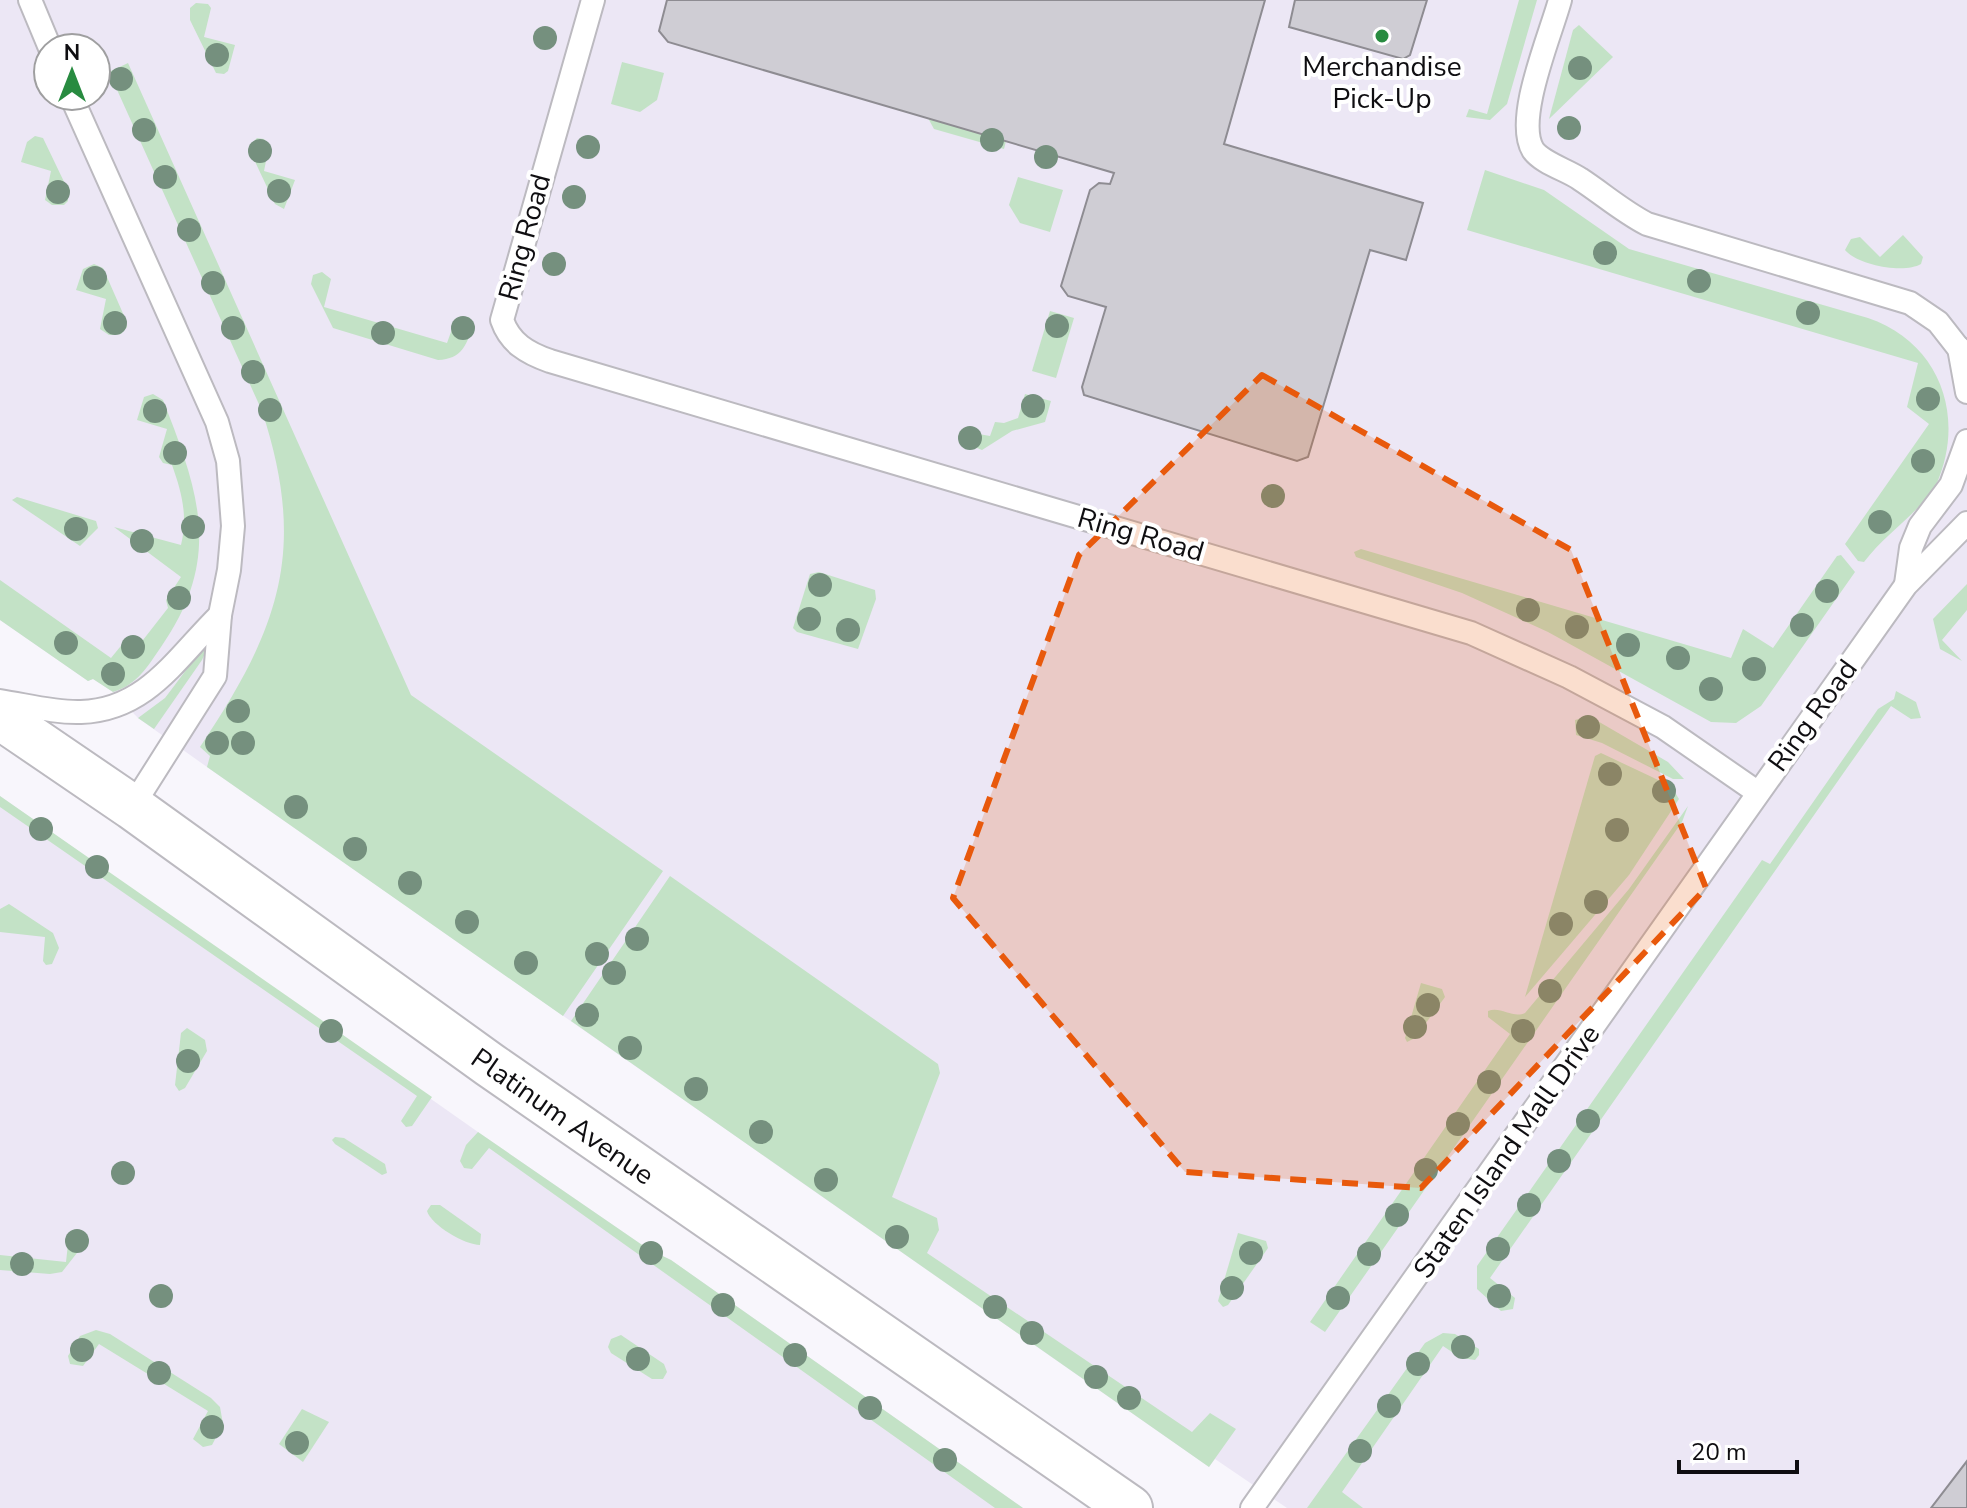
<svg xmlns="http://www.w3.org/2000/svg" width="1967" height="1508" viewBox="0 0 1967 1508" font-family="'Nunito Sans',sans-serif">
	<rect width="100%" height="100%" fill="#f8f6fc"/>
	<g fill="#ece7f5" fill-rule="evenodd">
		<path d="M0,0H1967V1508H1287L1215,1459L1209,1467L207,767L138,718L113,692L93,679L88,681L0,620ZM48,48H96V96H48Z"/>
		<polygon points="0,796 478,1132 648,1249 671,1260 1023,1508 0,1508"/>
	</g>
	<g fill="#c3e2c6">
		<polygon points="1519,0 1537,0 1507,104 1490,120 1466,117 1469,109 1487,114"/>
		<polygon points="196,3 208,4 211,8 204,37 235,45 228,71 224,74 216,73 190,20 190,8"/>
		<polygon points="1579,25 1613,57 1549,119 1573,30"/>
		<polygon points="622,62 664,73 657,100 640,112 611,104"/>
		<path d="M128,63L411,695L663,871L563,1016L207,767L210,756L200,747C279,629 308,551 262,411L109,72Z"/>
		<polygon points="928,118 1006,141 1004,149 934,129"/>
		<polygon points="35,136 43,138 67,188 68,201 64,205 52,205 45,200 51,171 21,162 27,142"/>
		<polygon points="257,138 264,139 269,146 264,171 295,180 284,209 275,204 251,153 250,145"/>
		<path d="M1485,170L1544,190L1629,249L1868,318C1939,342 1967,416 1936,485C1917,515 1885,534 1864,562L1858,561L1845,544L1929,424L1907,407L1918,363L1467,230Z"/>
		<polygon points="1018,177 1063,190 1050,232 1020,223 1009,205"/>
		<path d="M1903,235L1923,257L1921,264C1904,274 1857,265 1845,250L1851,239L1860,237L1880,257Z"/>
		<polygon points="94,264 103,268 125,318 127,327 121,334 109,335 100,329 106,299 76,290 83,269"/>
		<path d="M322,272L331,279L324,307L447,343L456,318L469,317L473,324C467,345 462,359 438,360L333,328L311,284L313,275Z"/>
		<polygon points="1050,311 1074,318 1056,378 1032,371"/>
		<path d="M153,394L163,400C199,492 223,558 161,647C148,666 137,685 113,692L93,679L88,681L0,620V580L111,658L129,636L143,640L168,608L166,600L181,577L114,527L181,545C188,516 182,493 172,465L163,463L159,457L167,429L137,420L144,397Z"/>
		<polygon points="1025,394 1051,401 1045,422 1012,431 982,450 960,441 962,431 990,436 995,422 1004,423 1018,418"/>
		<polygon points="17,497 96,521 98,528 80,546 12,500"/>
		<polygon points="1361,549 1731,658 1743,629 1773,648 1837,556 1841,555 1855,572 1761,706 1736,723 1711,722 1548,632 1462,593 1356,557 1354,552"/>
		<polygon points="819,572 875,590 876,599 858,649 797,632 793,628 810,574"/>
		<polygon points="1967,584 1967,610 1942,640 1962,661 1940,649 1933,619"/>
		<polygon points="205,645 208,647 202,660 154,729 138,718 165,698"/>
		<polygon points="1896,691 1916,702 1921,718 1911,719 1891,706 1847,768 1490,1278 1515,1298 1513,1309 1501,1311 1477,1289 1477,1266 1762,860 1770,864 1878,709 1894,699"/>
		<polygon points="1589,716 1668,762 1684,779 1673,779 1602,743 1576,735 1575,720"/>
		<polygon points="1601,753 1671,786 1679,799 1629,875 1525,997 1595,756"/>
		<polygon points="0,796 432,1097 412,1126 406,1127 401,1121 417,1096 0,807"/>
		<path d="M1688,806L1682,822L1325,1332L1310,1322L1510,1034L1488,1017V1011C1501,1006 1513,1019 1525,1013L1629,889Z"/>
		<polygon points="670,876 938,1064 940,1073 892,1197 937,1218 939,1230 927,1253 1192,1432 1210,1413 1236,1429 1209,1467 571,1021"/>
		<polygon points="9,904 53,933 59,948 52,964 46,965 43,961 45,937 0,932 0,909"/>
		<polygon points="1421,983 1442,989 1445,997 1415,1038 1407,1042 1405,1038"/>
		<polygon points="187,1028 205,1040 207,1051 185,1088 179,1091 175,1085 181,1033"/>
		<polygon points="478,1132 648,1249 671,1260 1023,1508 995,1508 489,1148 472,1169 464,1168 460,1161 466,1145"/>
		<polygon points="335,1137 344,1138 385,1164 387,1173 382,1175 335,1144 332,1140"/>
		<path d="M431,1205H440L481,1234L480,1245C465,1245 431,1225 427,1211Z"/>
		<polygon points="79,1231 84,1244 62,1272 50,1274 0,1270 0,1255 66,1262 69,1235"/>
		<polygon points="1238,1233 1266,1241 1268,1248 1228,1305 1223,1307 1218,1301"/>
		<polygon points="96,1330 110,1334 211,1398 220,1407 223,1424 212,1445 203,1447 193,1439 208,1411 99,1344 83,1366 70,1364 68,1356 80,1336"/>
		<polygon points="1443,1333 1455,1334 1479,1349 1479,1355 1475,1360 1461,1358 1443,1346 1342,1492 1363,1508 1307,1508 1425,1343"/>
		<polygon points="621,1335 664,1364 667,1372 663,1379 652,1379 611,1353 608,1347 611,1339"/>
		<polygon points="302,1409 329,1422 303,1462 279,1444"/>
	</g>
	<g fill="#cfcdd4" stroke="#8e8c92" stroke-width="2">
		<polygon points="667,0 1265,0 1224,144 1423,203 1406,260 1370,250 1308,457 1297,461 1084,395 1082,387 1106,307 1068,296 1061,286 1090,190 1099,183 1110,184 1114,173 668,42 659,31"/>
		<polygon points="1295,0 1427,0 1410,55 1403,59 1289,27"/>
		<polygon points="1967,1461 1967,1508 1931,1508"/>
	</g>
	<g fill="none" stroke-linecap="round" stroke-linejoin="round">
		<g stroke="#bcbac0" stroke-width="26">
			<g id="lane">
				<polyline points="30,0 50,48"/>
				<path d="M593,0L502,320C510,343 527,353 550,361L1471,633L1569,677L1663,727L1757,792"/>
				<path d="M1560,0C1551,34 1514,119 1533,150C1542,163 1567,170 1580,179C1603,194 1622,211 1647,224L1910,303L1938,322L1967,359"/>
				<polyline points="71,96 217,422 228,461 233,526 229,570 220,615 215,676 132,807"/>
				<polyline points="1959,348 1967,392"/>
				<polyline points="1906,584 1911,548 1920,526 1951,485 1967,441"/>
				<path d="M0,701C26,705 55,713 81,712C147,710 177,657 220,615"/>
				<polyline points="1252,1508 1906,585 1967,523"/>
			</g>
		</g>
		<g stroke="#bcbac0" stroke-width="48">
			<polyline id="street" points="0,717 132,807 490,1065 1130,1508"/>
		</g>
		<use href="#lane" stroke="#fff" stroke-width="22"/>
		<use href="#street" stroke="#fff" stroke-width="44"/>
	</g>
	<g fill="#75907e">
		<circle cx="545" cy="38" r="12"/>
		<circle cx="217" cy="55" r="12"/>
		<circle cx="1580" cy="68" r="12"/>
		<circle cx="121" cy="79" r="12"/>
		<circle cx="1569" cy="128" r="12"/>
		<circle cx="144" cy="130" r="12"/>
		<circle cx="992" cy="140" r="12"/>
		<circle cx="588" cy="147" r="12"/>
		<circle cx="260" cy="151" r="12"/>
		<circle cx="1046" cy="157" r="12"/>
		<circle cx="165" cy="177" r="12"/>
		<circle cx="279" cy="191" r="12"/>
		<circle cx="58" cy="192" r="12"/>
		<circle cx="574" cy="197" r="12"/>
		<circle cx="189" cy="230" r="12"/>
		<circle cx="1605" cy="253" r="12"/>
		<circle cx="554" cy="264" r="12"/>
		<circle cx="95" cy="278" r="12"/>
		<circle cx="1699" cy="281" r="12"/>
		<circle cx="213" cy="283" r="12"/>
		<circle cx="1808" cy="313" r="12"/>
		<circle cx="115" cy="323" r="12"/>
		<circle cx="1057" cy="326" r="12"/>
		<circle cx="233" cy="328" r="12"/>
		<circle cx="463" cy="328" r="12"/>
		<circle cx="383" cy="333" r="12"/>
		<circle cx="253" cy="372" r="12"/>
		<circle cx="1928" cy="399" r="12"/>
		<circle cx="1033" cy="406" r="12"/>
		<circle cx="270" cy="410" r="12"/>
		<circle cx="155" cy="411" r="12"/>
		<circle cx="970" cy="438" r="12"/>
		<circle cx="175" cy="453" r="12"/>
		<circle cx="1923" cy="461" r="12"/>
		<circle cx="1273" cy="496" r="12"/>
		<circle cx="1880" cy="522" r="12"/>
		<circle cx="193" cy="527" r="12"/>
		<circle cx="76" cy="529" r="12"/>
		<circle cx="142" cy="541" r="12"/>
		<circle cx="820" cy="585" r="12"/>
		<circle cx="1827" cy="591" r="12"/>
		<circle cx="179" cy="598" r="12"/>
		<circle cx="1528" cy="610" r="12"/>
		<circle cx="809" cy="619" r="12"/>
		<circle cx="1802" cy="625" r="12"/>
		<circle cx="1577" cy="627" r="12"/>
		<circle cx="848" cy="630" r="12"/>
		<circle cx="66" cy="643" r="12"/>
		<circle cx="1628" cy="645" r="12"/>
		<circle cx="133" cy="647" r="12"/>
		<circle cx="1678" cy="658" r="12"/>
		<circle cx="1754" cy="669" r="12"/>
		<circle cx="113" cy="674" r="12"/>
		<circle cx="1711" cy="689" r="12"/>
		<circle cx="238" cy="711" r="12"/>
		<circle cx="1588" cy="727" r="12"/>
		<circle cx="217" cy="743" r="12"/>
		<circle cx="243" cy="743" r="12"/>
		<circle cx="1610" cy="774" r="12"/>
		<circle cx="1664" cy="791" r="12"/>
		<circle cx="296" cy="807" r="12"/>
		<circle cx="41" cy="829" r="12"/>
		<circle cx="1617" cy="830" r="12"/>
		<circle cx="355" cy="849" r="12"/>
		<circle cx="97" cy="867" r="12"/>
		<circle cx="410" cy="883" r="12"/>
		<circle cx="1596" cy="902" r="12"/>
		<circle cx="467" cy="922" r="12"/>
		<circle cx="1561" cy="924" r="12"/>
		<circle cx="637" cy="939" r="12"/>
		<circle cx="597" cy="954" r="12"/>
		<circle cx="526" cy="963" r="12"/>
		<circle cx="614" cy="973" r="12"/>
		<circle cx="1550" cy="991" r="12"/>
		<circle cx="1428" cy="1005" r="12"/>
		<circle cx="587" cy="1015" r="12"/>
		<circle cx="1415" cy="1027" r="12"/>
		<circle cx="331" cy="1031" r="12"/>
		<circle cx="1523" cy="1031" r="12"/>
		<circle cx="630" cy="1048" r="12"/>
		<circle cx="188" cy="1061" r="12"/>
		<circle cx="1489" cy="1082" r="12"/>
		<circle cx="696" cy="1089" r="12"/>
		<circle cx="1588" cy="1121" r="12"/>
		<circle cx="1458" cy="1124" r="12"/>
		<circle cx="761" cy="1132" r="12"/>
		<circle cx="1559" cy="1161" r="12"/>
		<circle cx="1426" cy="1170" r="12"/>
		<circle cx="123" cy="1173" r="12"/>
		<circle cx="826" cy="1180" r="12"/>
		<circle cx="1529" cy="1205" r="12"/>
		<circle cx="1397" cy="1215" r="12"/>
		<circle cx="897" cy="1237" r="12"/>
		<circle cx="77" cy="1241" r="12"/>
		<circle cx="1498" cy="1249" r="12"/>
		<circle cx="651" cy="1253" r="12"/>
		<circle cx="1251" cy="1253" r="12"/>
		<circle cx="1369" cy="1254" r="12"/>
		<circle cx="22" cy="1264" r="12"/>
		<circle cx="1232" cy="1288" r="12"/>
		<circle cx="161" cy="1296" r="12"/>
		<circle cx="1499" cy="1296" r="12"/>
		<circle cx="1338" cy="1298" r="12"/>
		<circle cx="723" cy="1305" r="12"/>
		<circle cx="995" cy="1307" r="12"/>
		<circle cx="1032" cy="1333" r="12"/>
		<circle cx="1463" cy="1347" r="12"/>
		<circle cx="82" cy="1350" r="12"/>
		<circle cx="795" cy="1355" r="12"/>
		<circle cx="638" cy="1359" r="12"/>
		<circle cx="1418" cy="1364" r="12"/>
		<circle cx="159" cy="1373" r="12"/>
		<circle cx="1096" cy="1377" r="12"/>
		<circle cx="1129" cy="1398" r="12"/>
		<circle cx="1389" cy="1406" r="12"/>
		<circle cx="870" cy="1408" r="12"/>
		<circle cx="212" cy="1427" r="12"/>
		<circle cx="297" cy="1443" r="12"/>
		<circle cx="1360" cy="1451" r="12"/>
		<circle cx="945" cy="1460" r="12"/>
	</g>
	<path fill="#e8590c" fill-opacity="0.2" stroke="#e8590c" stroke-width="6" stroke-dasharray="16 10" stroke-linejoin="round" d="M1262,375L1571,550L1706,888L1421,1188L1185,1172L953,898L1079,555Z"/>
	<circle fill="#288b40" stroke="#fff" stroke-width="3" cx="1382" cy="36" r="8"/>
	<g text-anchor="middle" stroke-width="8" stroke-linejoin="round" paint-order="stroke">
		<g font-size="28" fill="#0f0e11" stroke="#fff">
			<text x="1382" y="76">Merchandise<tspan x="1382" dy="32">Pick-Up</tspan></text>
		</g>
		<g font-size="28" fill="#0f0e11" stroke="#fff">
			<text transform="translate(524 237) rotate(-75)" y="10">Ring Road</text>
			<text transform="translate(1141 534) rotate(16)" y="10">Ring Road</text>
			<text transform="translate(1812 715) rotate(-54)" y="10">Ring Road</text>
			<text transform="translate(563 1116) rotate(35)" y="10">Platinum Avenue</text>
			<text transform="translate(1506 1151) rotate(-55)" y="10">Staten Island Mall Drive</text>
		</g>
	</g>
	<g transform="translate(72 72)"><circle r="38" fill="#ffffff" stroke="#9f9fa0" stroke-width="2"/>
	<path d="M0-6L14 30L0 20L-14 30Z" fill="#288b40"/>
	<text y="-12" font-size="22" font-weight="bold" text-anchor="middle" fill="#0f0e11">N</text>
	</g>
	<path d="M1679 1460v12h118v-12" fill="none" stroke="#0f0e11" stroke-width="4"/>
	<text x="1691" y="1460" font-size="24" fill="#0f0e11" stroke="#ffffff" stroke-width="6" paint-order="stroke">20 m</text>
</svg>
